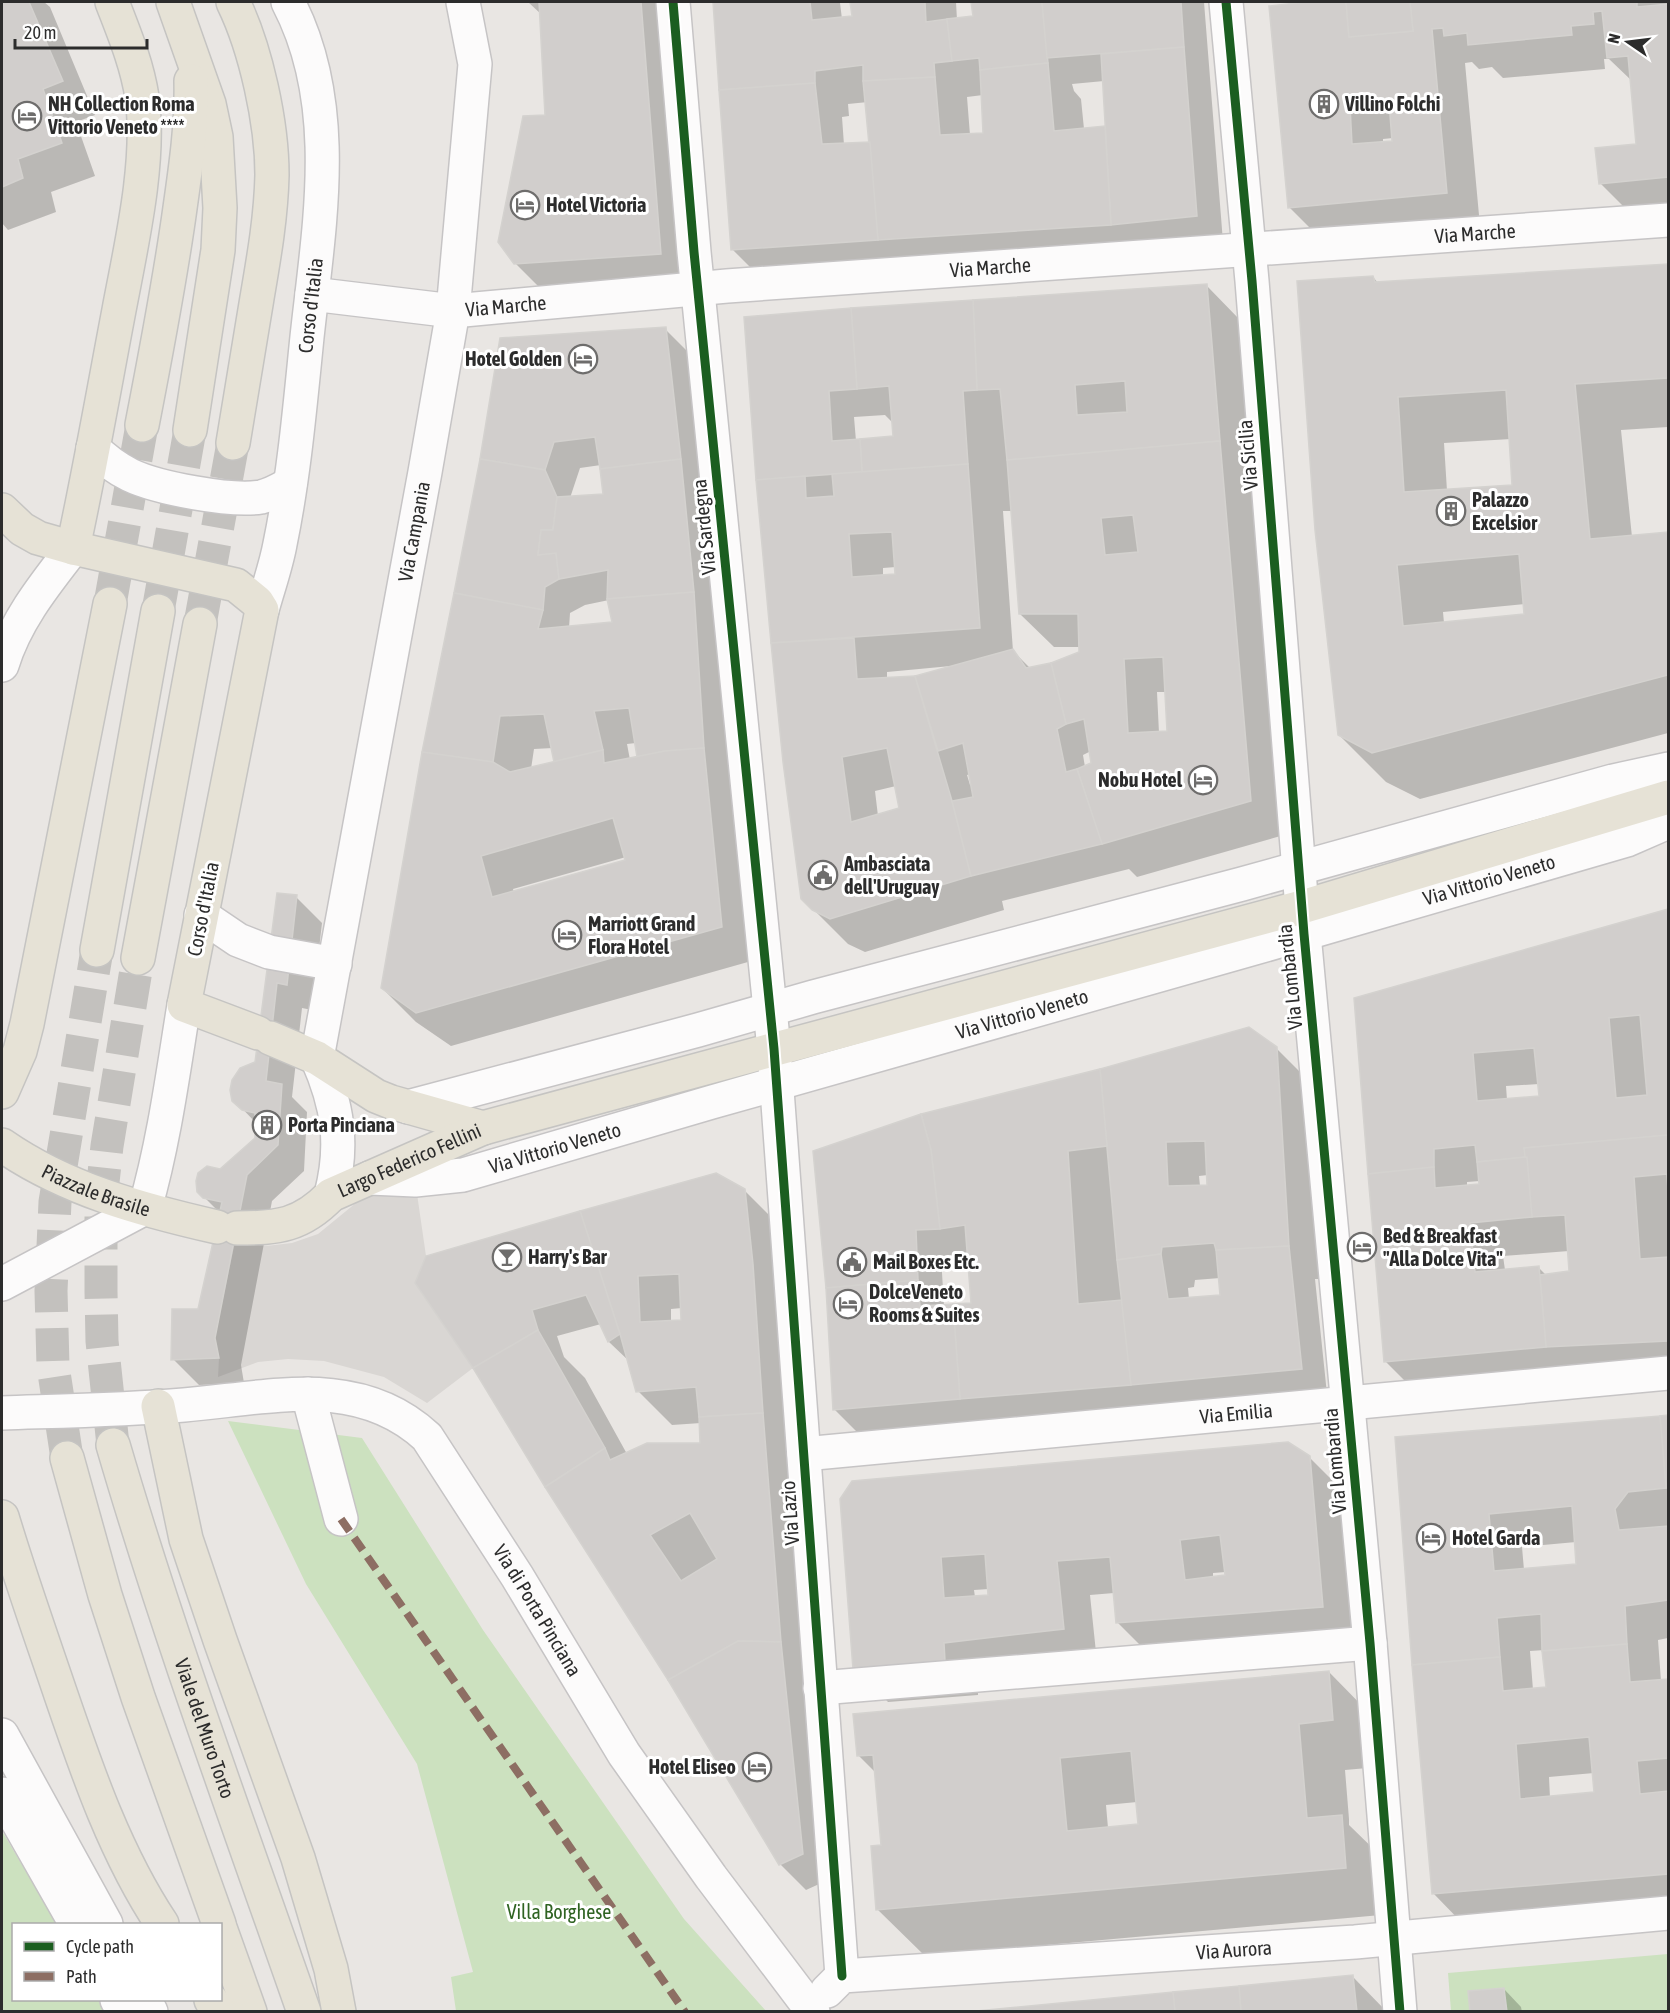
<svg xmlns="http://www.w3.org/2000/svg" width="1670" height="2013" viewBox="0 0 1670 2013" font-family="'Asap Condensed',sans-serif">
	<rect width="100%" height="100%" fill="#e9e6e3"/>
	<g fill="#cce1bf">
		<polygon points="228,1421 362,1438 483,1630 684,1919 766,2011 456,2011 451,1977 473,1972 417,1764 306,1584"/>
		<polygon points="2,1831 57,1924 14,1924 14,2000 98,2000 105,2011 2,2011"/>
		<polygon points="1668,1954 1668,2011 1451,2011 1448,1973"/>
	</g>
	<polygon fill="#d9d6d3" points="415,1180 426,1256 415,1283 473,1368 427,1403 384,1377 324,1361 288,1359 258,1362 218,1377 219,1358 215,1338 235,1242 266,1246 292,1243 318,1234 362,1198"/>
	<g fill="#0003" fill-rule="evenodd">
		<polygon points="2,2 44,2 50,7 95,115 76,122 95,176 51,192 56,212 8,230 2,223"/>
		<polygon points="528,2 672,2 695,287 549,297 515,263 547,116 541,14"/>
		<path d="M714,2H956L957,20L974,18L973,2H1204L1223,242L758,275L732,249ZM852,2L853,18L842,19L840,3ZM1104,81L1107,127L1084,129L1081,99L1074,91L1072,84ZM983,95L984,135H970L967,97ZM868,102L871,143L844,145L842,117L849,116L848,104Z"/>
		<path d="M1295,2H1668V213L1634,217L1600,183L1638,146L1632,81L1609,59H1604L1605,69L1503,78L1492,67L1479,69L1472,62L1465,63L1480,226L1323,241L1289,207L1297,4ZM1393,138L1394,142L1383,143V139Z"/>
		<path d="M1668,266V427L1621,430L1632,537L1668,533V733L1420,799L1386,782L1339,735L1373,277L1379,284ZM1511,439L1514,486L1447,491L1444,443ZM1525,604L1526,616L1444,623L1443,612Z"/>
		<path d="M1207,286L1240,320L1284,835L1137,877L1129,869L1002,901L1004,910L865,952L848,944L803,899L785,761L758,480L746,318ZM885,415L894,424L895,438L856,441L854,417ZM1003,511H1012L1020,614L1054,647H1081V653L1052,665L1031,669L1013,651ZM896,567L897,575L883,576V568ZM951,666V668L915,678L887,679V672ZM1157,692H1166L1169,732L1159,733ZM1091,751L1093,764L1085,767L1083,755ZM970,774L972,784L970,785L967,775ZM896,786L901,810L878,816L875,791Z"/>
		<path d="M665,329L691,355L755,960L451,1046L416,1022L382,988L481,459ZM601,465L605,495L570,498L580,468ZM609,600L614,624L569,628L570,613L585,605ZM636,743L639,758L630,760L627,744ZM553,748L555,763L531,769L534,749ZM626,857L627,861L514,893L513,889Z"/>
		<polygon points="296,897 322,923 312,1010 302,1008 292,1097 307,1112 304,1171 272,1201 241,1365 244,1383 199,1385 173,1359 199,1310 221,1214 199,1192 256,1139 256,1123 234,1100 256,1063"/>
		<path d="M1668,911V1376L1420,1396L1386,1362L1356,999ZM1539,1084L1540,1097L1507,1100L1506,1086ZM1480,1181L1481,1185L1467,1186V1182ZM1569,1251L1570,1273L1547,1276L1538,1267L1505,1270L1503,1256Z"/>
		<path d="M1276,1048L1310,1082L1323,1279H1315L1327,1394L861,1436L835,1410L828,1288L814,1153ZM1208,1175V1186H1200L1199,1176ZM967,1254L969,1256L972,1304L944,1306L941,1256ZM1220,1278L1222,1296L1189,1299L1188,1288L1194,1287L1195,1280Z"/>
		<path d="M744,1190L778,1224L828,1880L806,1890L780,1864L670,1679L474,1368L416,1282ZM682,1308L683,1321L671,1322V1309ZM601,1324L609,1342L630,1362L638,1391L672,1425L701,1423L702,1444L627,1454L585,1378L564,1357L557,1336Z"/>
		<path d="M1668,1417V1638L1658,1640L1661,1681L1668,1680V1911L1467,1928L1434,1894L1397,1438ZM1576,1542L1578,1565L1524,1570L1522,1547ZM1545,1650L1547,1688L1533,1690L1530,1651ZM1594,1773L1596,1794L1550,1798L1549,1777Z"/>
		<path d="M1309,1457L1343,1491L1356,1640L1151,1656L1117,1622L1114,1593L1090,1595L1097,1662L978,1677V1695L888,1702L855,1668L841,1499ZM1226,1572V1576L1213,1578V1573ZM989,1589L990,1596L975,1597L974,1590Z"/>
		<path d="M1329,1672L1375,1719L1379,1767L1345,1770L1349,1819V1825L1388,1863L1392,1914L925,1956L878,1910L882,1846L876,1773L858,1755ZM1137,1802L1139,1825L1108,1828L1106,1805Z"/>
		<polygon points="1353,1977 1387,2012 982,2012"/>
		<polygon points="1504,1989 1521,2007 1522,2012 1471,2012"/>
	</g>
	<g fill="#d1cecc" stroke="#d4d2cf" stroke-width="1.5" fill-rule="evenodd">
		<polygon points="2,2 29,2 63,81 43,89 62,143 18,159 23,178 2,187"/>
		<polygon points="539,2 641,2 661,254 514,264 498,242 523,116 545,115"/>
		<polygon points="713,2 810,2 812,20 852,16 850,2 925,2 926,22 947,19 952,61 934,63 935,77 863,81 863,65 815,71 815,83 719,90"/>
		<polygon points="971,2 1042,2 1048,63 980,70 979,58 952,61 947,19 973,16"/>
		<polygon points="1042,2 1181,2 1184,47 1047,58"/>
		<path d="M1305,2H1346L1349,37L1413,31L1410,2H1637V7L1668,4V177L1599,184L1595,148L1636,144L1628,56L1607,58L1602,11L1593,12L1594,24L1571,26L1572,35L1468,45L1467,33L1444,36L1443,28L1432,29L1447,193L1288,208L1269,6ZM1389,102L1392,141L1352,144L1350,106Z"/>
		<polygon points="1346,2 1410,2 1413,31 1349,37"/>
		<polygon points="1184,47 1197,216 1111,225 1101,54"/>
		<polygon points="1048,63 1054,131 1105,126 1111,225 878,240 863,81 935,77 940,135 983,133 980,70"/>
		<polygon points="815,83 822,144 870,142 878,240 731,250 719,90"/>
		<path d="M1668,264V378L1575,384L1590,539L1668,532V675L1372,753L1338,735L1315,530L1297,281L1373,276L1375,282ZM1506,390L1512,485L1404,492L1398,397ZM1519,554L1524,614L1403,626L1397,565Z"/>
		<path d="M1207,284L1220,441L1007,460L1000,389L977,390L973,300ZM1125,381L1127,412L1077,415L1075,385Z"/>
		<polygon points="973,300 977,390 963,391 968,464 862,472 860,439 893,436 889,386 857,389 851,308"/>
		<polygon points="851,308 857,389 829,391 832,441 860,439 862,472 756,480 744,317"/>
		<polygon points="666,327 681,459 600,469 595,437 554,442 545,470 480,459 500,338"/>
		<path d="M1220,441L1251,801L1102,844L1077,769L1091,763L1084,719L1066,724L1051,663L1079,652L1078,614H1019L1007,460ZM1133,515L1138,552L1105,555L1101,518ZM1163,657L1167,731L1128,733L1124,659Z"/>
		<polygon points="480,459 545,470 557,497 553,530 541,530 538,555 556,553 559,579 545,587 543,610 454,593"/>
		<polygon points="681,459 694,592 607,599 608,570 559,579 556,553 538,555 541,530 553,530 557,497 603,494 600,469"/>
		<path d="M968,464L980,628L771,643L756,480L805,476L806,498L834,496L832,474ZM892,532L895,574L852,577L849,534Z"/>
		<polygon points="694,592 704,748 665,751 637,757 629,708 594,711 603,750 554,762 544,714 500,716 493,762 422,752 454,593 543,610 538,629 612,622 607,599"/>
		<path d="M854,638L857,679L915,676L952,801L971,876L830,919L812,910L801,899L783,762L771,643ZM887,748L899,808L851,822L842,757Z"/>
		<polygon points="1013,649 1026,668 1051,663 1066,724 1057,729 1066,772 1077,769 1102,844 971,876 952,801 973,797 963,743 938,751 915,676"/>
		<path d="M704,748L722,927L416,1013L381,988L422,752L493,762L510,772L603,750L604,763L665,751ZM613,818L625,860L492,897L481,856Z"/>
		<polygon points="277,893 297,895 287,985 277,983 266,1081 282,1084 278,1145 247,1175 215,1338 219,1358 171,1360 172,1309 198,1309 222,1202 203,1198 197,1192 196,1181 198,1173 207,1166 220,1169 255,1138 255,1113 242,1110 232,1101 230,1090 232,1080 240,1068 255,1062"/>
		<path d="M1668,909V1135L1524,1148L1527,1157L1477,1162L1475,1145L1434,1149V1167L1368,1174L1354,998ZM1640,1015L1647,1095L1616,1098L1609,1018ZM1534,1048L1539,1096L1477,1101L1473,1053Z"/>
		<path d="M1249,1027L1277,1047L1289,1246L1216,1250L1214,1243L1162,1247L1161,1254L1117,1260L1100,1069ZM1205,1141L1207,1185L1168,1186L1166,1142Z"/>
		<polygon points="1100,1069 1107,1146 1068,1151 1078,1304 1122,1300 1131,1385 960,1399 953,1304 971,1303 965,1225 940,1229 931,1150 921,1114"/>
		<polygon points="921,1114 931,1150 940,1229 916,1230 918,1280 826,1288 813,1151"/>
		<polygon points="1668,1135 1668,1190 1667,1174 1634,1177 1640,1259 1668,1257 1668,1341 1546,1347 1540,1275 1569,1271 1565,1215 1532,1217 1524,1148"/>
		<polygon points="1527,1157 1532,1217 1470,1223 1475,1272 1539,1266 1546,1347 1384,1362 1368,1174 1434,1167 1435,1188 1479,1184 1477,1162"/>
		<path d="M716,1173L745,1189L753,1264L763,1413L699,1417L696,1387L636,1392L620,1334L580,1211ZM679,1274L681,1320L640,1322L638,1276Z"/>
		<polygon points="580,1211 620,1334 608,1342 586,1295 532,1310 538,1330 473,1368 415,1283 426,1256"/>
		<polygon points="1289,1246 1302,1369 1131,1385 1117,1260 1161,1254 1168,1299 1220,1295 1216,1250"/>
		<polygon points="918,1280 920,1306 953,1304 960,1399 833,1410 826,1288"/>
		<polygon points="538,1330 605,1448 545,1487 473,1368"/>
		<path d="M763,1413L781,1642L738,1641L668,1680L545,1487L605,1448L610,1460L647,1443H700L699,1417ZM690,1513L717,1559L681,1581L650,1535Z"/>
		<polygon points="1668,1415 1668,1488 1666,1488 1660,1416"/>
		<path d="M1660,1416L1666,1488L1628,1492L1615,1509L1619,1530L1668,1526V1600L1625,1606L1627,1644L1542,1651L1541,1614L1497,1618L1500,1657L1412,1665L1395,1437ZM1572,1506L1576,1564L1494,1571L1489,1514Z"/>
		<path d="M1288,1442L1310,1456L1323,1607L1116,1623L1110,1557L1057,1561L1064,1629L944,1643L945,1661L853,1669L840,1499L852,1481ZM1220,1535L1225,1575L1185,1580L1180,1540ZM985,1554L988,1595L944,1598L941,1557Z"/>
		<polygon points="738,1641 781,1642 803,1854 779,1865 668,1680"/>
		<path d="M1627,1644L1630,1682L1668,1679V1758L1637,1761L1640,1794L1668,1791V1874L1432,1894L1412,1665L1500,1657L1503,1691L1546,1687L1542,1651ZM1589,1737L1594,1792L1520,1799L1516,1744Z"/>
		<path d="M1329,1671L1333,1720L1299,1724L1307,1818L1342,1815L1346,1868L876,1910L871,1846L881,1845L873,1755L857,1756L853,1714ZM1131,1751L1138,1824L1067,1831L1060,1758Z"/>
		<polygon points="1353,1975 1357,2012 1241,2012 1239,1986"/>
		<polygon points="1239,1986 1241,2012 1175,2012 1173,1992"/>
		<polygon points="1504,1988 1507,2012 1470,2012 1468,1991"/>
		<polygon points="1173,1992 1175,2012 966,2012"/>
	</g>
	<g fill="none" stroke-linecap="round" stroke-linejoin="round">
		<g stroke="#c3c1be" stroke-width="33" stroke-dasharray="33 16" stroke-linecap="butt">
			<polyline points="110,604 142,425"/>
			<polyline points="158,611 190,430"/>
			<polyline points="200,624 233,443"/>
			<polyline points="113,1445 102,1341 101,1291 101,1200 107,1146 138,958"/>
			<polyline points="67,1458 53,1366 51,1291 55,1202 97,950"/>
		</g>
		<g stroke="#c6c4c5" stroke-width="36">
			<g id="minor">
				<polyline points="673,2 694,252 774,1049 842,1976"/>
				<polyline points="1226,2 1252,281 1304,934 1370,1643 1400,2012"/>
				<path id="s1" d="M312,294L453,311L727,286L1668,220"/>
				<path d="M93,448C104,459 116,468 130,475C157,488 231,502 261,497C271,495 281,489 290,484"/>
				<path id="s2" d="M262,610C268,588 276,566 280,544C294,476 300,406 307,337C319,226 342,105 288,2"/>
				<path d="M2,665C15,621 45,584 73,548"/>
				<polyline points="201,915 238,940 269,952 335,964"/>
				<polyline points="408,1107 698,1030 813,997 1242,884 1613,781 1668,769"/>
				<path id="s3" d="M370,1178L415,1180L463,1175L712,1102L1255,948L1627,840L1668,822"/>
				<path id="s4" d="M331,1195C344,1145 338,1105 317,1058L425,472L453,311L475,64L463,2"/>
				<path d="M2,1284L145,1208C164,1142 173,1073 184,1005"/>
				<polyline points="308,1394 341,1519"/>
				<path id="s5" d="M2,1413C62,1411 123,1410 184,1405C268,1398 358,1373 427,1437L517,1576L624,1754L711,1877L813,2012"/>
				<path id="s6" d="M804,1454L1668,1373"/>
				<polyline points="820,1688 1370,1643"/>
				<polyline points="2,1735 106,1924"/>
				<polyline points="2,1794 76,1924"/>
				<path id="s7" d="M827,1991L842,1976L1355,1942L1668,1913"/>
				<polyline points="117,2000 124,2012"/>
				<polyline points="145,2000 151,2012"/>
			</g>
		</g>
		<g stroke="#c5c4c2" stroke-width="36">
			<g id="major">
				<polyline points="173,2 209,104 216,137 220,208 218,250 190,430"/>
				<path d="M142,425C156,353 170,281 180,208C186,166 192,124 191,81"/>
				<path d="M233,443C241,395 249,346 257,298C264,257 271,217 272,175C272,123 256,49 233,2"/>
				<polyline points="2,510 22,529 38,538 73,548 236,585 257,602 262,610 184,1005 258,1033"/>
				<path d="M73,548C90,469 104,389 119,310C131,246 151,161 142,97C137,64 124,33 112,2"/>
				<polyline points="97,950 158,611"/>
				<polyline points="138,958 200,624"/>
				<polyline points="270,1038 317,1058 376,1096 391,1102 483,1128"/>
				<polyline points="2,1092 20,1051 27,1024 110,604"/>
				<path id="s8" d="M2,1145C65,1189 142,1210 217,1227"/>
				<path id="s9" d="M237,1228C278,1228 301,1226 331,1195L483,1128L1302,907L1668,797"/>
				<polyline points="158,1406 186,1539 220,1640 298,1858 331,1969 339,2012"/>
				<path id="s10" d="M113,1445C169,1636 238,1823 304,2012"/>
				<polyline points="67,1458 105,1595 138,1697 219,1924"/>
				<path d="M2,1517C20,1577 41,1636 61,1695C88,1774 116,1855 162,1924"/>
				<polyline points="220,1928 250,2012"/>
				<polyline points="211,2000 219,2012"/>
			</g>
		</g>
		<use href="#minor" stroke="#fcfbfb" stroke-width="33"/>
		<use href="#major" stroke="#e6e2d6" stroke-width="33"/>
		<polyline stroke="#8d6e63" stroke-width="8" stroke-dasharray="15 8" stroke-linecap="butt" points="341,1519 685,2012"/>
		<g stroke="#fff" stroke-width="13">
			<g id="cycleway">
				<polyline points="673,2 694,252 774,1049 842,1976"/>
				<polyline points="1226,2 1252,281 1304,934 1370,1643 1400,2012"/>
			</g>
		</g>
		<use href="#cycleway" stroke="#1b5e20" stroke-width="9"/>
	</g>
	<defs>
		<g id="building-ring" transform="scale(1.5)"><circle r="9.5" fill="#fff" stroke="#6e6d6c" stroke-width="1.5"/><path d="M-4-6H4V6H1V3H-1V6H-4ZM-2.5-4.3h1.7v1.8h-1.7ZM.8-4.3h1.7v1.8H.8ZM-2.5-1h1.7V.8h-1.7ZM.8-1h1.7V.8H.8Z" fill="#6e6d6c"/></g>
		<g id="hotel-ring" transform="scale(1.5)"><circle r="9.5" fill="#fff" stroke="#6e6d6c" stroke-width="1.5"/><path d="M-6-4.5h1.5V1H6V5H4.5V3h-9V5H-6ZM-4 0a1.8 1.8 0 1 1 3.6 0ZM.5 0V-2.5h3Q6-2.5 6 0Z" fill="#6e6d6c"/></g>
		<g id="civic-ring" transform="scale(1.5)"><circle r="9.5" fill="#fff" stroke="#6e6d6c" stroke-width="1.5"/><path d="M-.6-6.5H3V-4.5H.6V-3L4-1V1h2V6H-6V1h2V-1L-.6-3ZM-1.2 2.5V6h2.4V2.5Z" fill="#6e6d6c"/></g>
		<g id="bar-ring" transform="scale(1.5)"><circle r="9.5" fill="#fff" stroke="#6e6d6c" stroke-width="1.5"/><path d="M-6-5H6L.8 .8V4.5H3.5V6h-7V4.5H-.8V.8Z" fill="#6e6d6c"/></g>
	</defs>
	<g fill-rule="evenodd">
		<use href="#building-ring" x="1324" y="104"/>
		<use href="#hotel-ring" x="27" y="116"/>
		<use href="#hotel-ring" x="525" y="205"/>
		<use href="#hotel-ring" x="583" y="359"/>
		<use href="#building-ring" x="1451" y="511"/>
		<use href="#hotel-ring" x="1203" y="780"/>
		<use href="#civic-ring" x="823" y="875"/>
		<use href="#hotel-ring" x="567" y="935"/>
		<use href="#building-ring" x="267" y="1125"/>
		<use href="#hotel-ring" x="1362" y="1247"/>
		<use href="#bar-ring" x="507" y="1257"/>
		<use href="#civic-ring" x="852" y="1262"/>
		<use href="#hotel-ring" x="848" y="1304"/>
		<use href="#hotel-ring" x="1431" y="1538"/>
		<use href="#hotel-ring" x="757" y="1767"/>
	</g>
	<g text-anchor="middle" stroke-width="6" stroke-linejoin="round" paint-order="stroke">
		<g font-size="20" font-weight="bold" fill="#2c2c2c" stroke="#fff" text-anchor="start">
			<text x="48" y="111">NH Collection Roma<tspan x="48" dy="23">Vittorio Veneto ****</tspan></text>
			<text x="1345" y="111">Villino Folchi</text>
			<text x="546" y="212">Hotel Victoria</text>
			<text x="562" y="366" text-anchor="end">Hotel Golden</text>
			<text x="1472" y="507">Palazzo<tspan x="1472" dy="23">Excelsior</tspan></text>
			<text x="1182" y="787" text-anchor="end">Nobu Hotel</text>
			<text x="844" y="871">Ambasciata<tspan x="844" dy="23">dell'Uruguay</tspan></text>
			<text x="588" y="931">Marriott Grand<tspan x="588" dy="23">Flora Hotel</tspan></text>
			<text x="288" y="1132">Porta Pinciana</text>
			<text x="1383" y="1243">Bed &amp; Breakfast<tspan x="1383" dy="23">"Alla Dolce Vita"</tspan></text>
			<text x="528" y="1264">Harry's Bar</text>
			<text x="873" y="1269">Mail Boxes Etc.</text>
			<text x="869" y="1299">DolceVeneto<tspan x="869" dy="23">Rooms &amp; Suites</tspan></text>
			<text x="1452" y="1545">Hotel Garda</text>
			<text x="736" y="1774" text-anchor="end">Hotel Eliseo</text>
		</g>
		<g font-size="20" fill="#2c2c2c" stroke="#fff">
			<text dy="7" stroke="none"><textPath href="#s1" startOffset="1167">Via Marche</textPath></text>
			<text dy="7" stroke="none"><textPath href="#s1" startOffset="681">Via Marche</textPath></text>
			<text dy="7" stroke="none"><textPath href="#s2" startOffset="309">Corso d'Italia</textPath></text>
			<text dy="7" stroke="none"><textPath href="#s1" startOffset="195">Via Marche</textPath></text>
			<text transform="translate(1248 455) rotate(-95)" y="7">Via Sicilia</text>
			<text transform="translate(704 527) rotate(-96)" y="7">Via Sardegna</text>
			<text dy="7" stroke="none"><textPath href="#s4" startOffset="676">Via Campania</textPath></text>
			<text dy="7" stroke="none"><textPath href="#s3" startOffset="1161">Via Vittorio Veneto</textPath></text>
			<text transform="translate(203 909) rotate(-79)" y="7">Corso d'Italia</text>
			<text transform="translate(1290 977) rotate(-96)" y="7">Via Lombardia</text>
			<text dy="7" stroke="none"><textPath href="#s3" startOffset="675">Via Vittorio Veneto</textPath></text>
			<text dy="7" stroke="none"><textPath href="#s3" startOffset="189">Via Vittorio Veneto</textPath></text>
			<text dy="7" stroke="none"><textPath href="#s9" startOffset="189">Largo Federico Fellini</textPath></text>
			<text dy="7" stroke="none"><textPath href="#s8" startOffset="105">Piazzale Brasile</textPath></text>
			<text dy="7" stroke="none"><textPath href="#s6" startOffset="434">Via Emilia</textPath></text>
			<text transform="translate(1335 1461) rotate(-95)" y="7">Via Lombardia</text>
			<text transform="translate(790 1513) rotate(-94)" y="7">Via Lazio</text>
			<text dy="7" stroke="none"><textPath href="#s5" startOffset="642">Via di Porta Pinciana</textPath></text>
			<text dy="7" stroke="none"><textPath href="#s10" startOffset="298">Viale del Muro Torto</textPath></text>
			<text dy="7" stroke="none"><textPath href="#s7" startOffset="414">Via Aurora</textPath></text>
		</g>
		<g font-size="20" fill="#2f6322" stroke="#fff">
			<text x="559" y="1919">Villa Borghese</text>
		</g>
	</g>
	<rect width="1670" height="2013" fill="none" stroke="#2c2c2c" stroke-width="6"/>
	<rect x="12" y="1923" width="210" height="78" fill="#ffffff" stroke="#ababab" stroke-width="1.5"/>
	<rect x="24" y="1942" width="30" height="9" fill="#1b5e20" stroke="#ababab" stroke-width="1.5"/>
	<text x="66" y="1953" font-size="18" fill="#2c2c2c">Cycle path</text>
	<rect x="24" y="1972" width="30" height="9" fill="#8d6e63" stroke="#ababab" stroke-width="1.5"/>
	<text x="66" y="1983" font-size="18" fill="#2c2c2c">Path</text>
	<g transform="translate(1628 42) rotate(284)" stroke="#ffffff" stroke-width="4.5" paint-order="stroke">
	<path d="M0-4.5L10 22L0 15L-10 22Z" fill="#2c2c2c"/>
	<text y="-9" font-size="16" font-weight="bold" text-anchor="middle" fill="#2c2c2c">N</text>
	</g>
	<path d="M15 39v9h132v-9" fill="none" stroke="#2c2c2c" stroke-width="3"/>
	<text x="24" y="39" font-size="18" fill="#2c2c2c" stroke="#ffffff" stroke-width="4.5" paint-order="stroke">20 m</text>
</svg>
